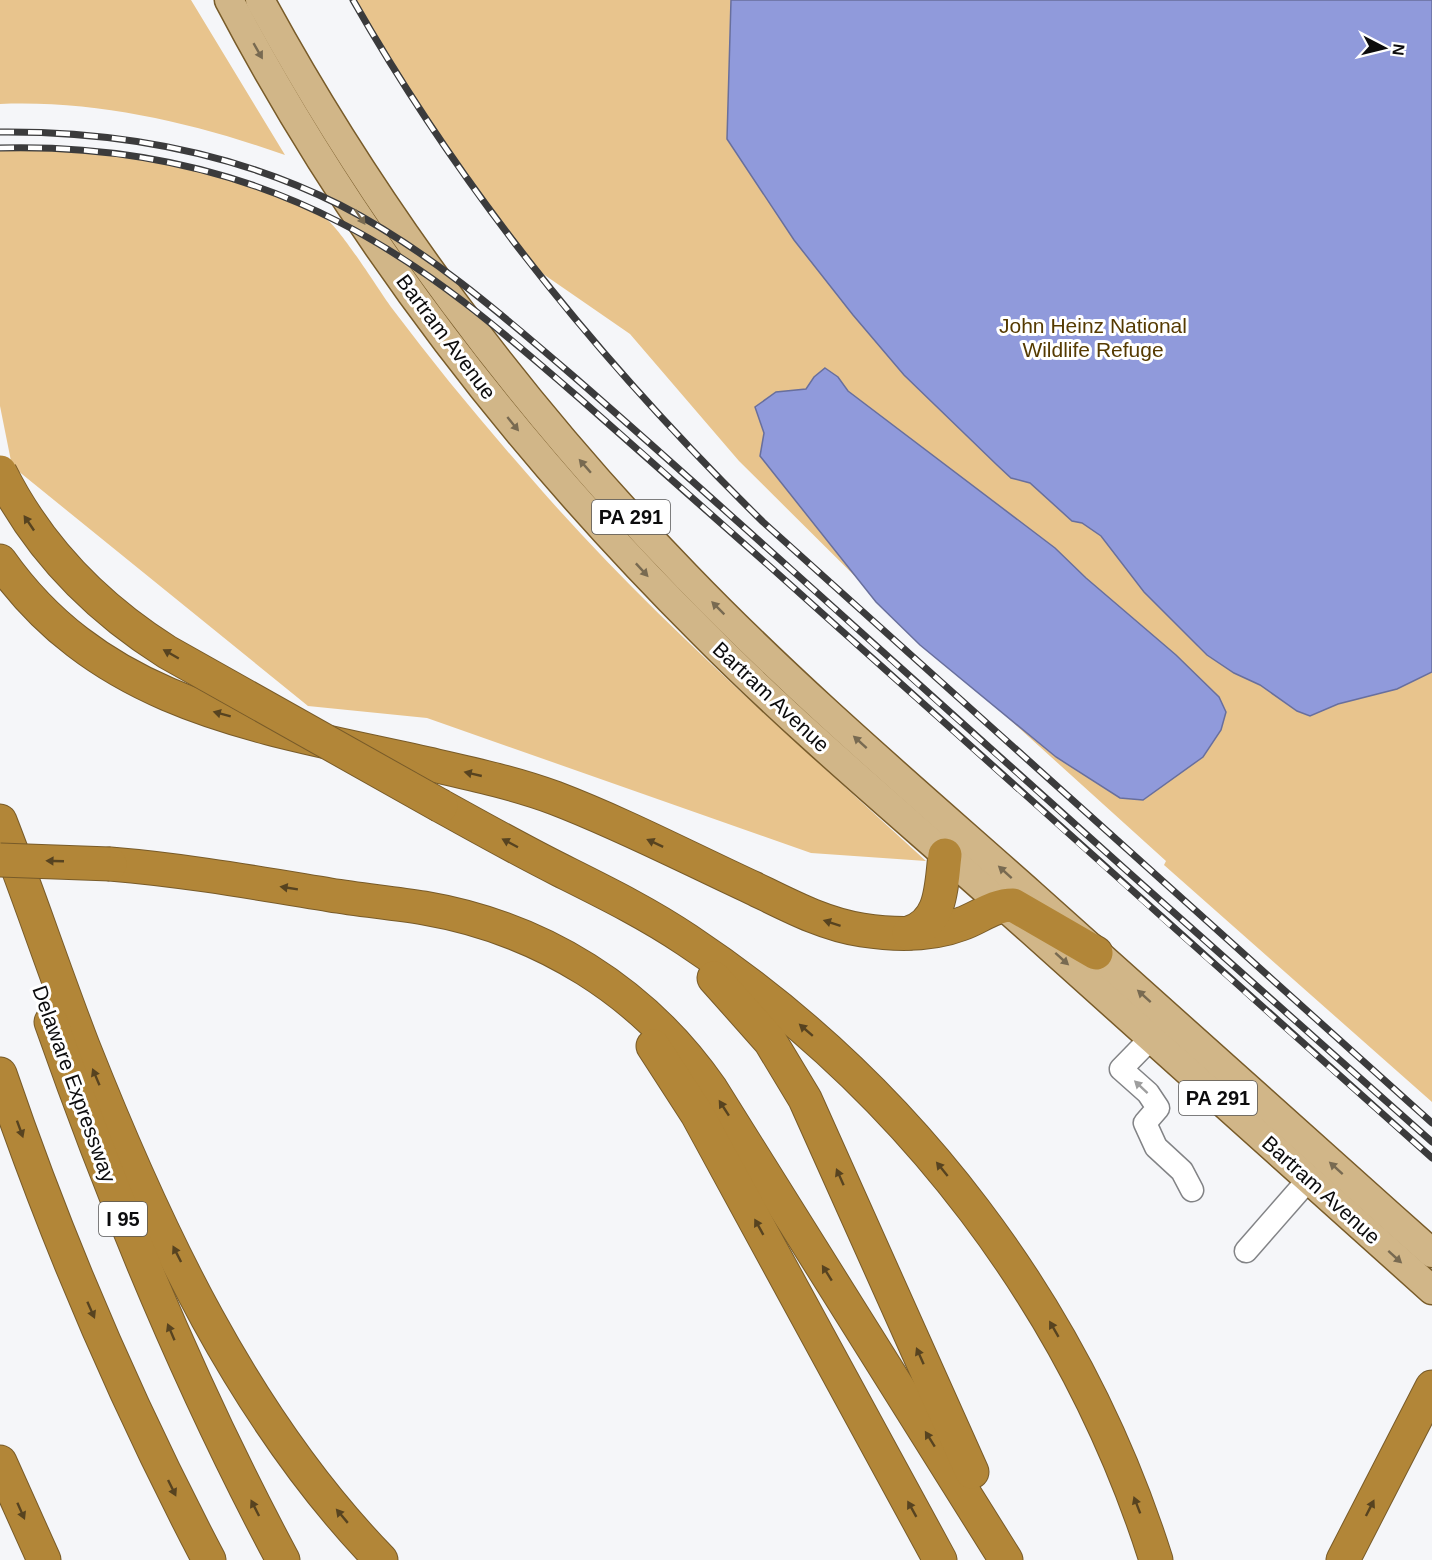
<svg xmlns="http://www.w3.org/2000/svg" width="1432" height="1560" viewBox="0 0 1432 1560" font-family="Helvetica,sans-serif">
	<rect width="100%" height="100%" fill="#f5f6f9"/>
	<g fill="#e8c48d">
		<path d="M0,0H191L285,155C194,123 97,100 0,104Z"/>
		<polygon points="355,0 1432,0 1432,1102 1164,865 1166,861 893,614 739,461 630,334 533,267 458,167 382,51"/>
		<path d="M0,147C102,146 236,168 326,219C339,227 379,290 391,307C439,371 490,432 543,492C660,625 796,741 926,861L811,853L427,718L308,706L12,466L0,406Z"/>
	</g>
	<g fill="#909adb" stroke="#686f9d" stroke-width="1.5">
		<polygon points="731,0 1432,0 1432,672 1397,689 1338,704 1310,716 1297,711 1260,685 1234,673 1207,655 1144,592 1101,536 1082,523 1072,521 1030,483 1011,478 997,465 904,375 853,315 794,240 727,139"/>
		<polygon points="825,368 838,377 848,391 1055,548 1086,578 1176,655 1219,697 1226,712 1221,730 1203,757 1143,800 1120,798 1056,757 920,645 876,602 760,456 764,433 755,407 776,392 806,389 814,377"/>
	</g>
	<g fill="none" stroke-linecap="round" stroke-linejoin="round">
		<g stroke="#828386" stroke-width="25">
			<g id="minor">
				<polyline points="1162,1027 1121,1069 1148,1093 1158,1108 1145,1123 1156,1147 1182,1171 1192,1190"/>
				<polyline points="1246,1251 1309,1179"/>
			</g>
		</g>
		<g stroke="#785b29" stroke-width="31">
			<g id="major">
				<path d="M229,0C352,234 516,447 703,633C799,730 905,818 1007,909C1149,1035 1290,1162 1432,1290"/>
				<path d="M260,0C374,210 521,406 687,577C795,689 915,791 1031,894C1165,1014 1298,1134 1432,1253"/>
			</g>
		</g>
		<g stroke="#785b29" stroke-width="35">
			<g id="highway">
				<path d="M0,561C106,711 271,728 437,766C477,775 517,784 555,798C623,824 688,858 753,888C788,905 823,924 862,930C895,935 930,936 961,924C979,918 993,905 1013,905L1096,953"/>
				<path d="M441,806C481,828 520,850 560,870C604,892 647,913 687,940C908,1087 1076,1307 1156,1560"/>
				<path d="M0,821C29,895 54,971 83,1046C155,1228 243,1418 381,1560"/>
				<path d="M110,864C184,870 257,883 330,895C361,900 393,903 424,908C541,928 643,991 711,1089L1006,1560"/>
				<path d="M909,933C943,922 941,886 945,855"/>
				<polyline points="714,978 770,1041 805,1099 972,1472"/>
				<path d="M51,1022C116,1207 190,1387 283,1560"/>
				<polyline points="653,1046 697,1114 940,1560"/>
				<path d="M0,1074C57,1241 127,1404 209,1560"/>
				<polyline points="0,1462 44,1560"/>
				<polyline points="1343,1560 1432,1387"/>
			</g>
		</g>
		<use href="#minor" stroke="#fff" stroke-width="22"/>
		<use href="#major" stroke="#d1b688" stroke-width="28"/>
		<use href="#highway" stroke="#b28638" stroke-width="33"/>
		<g stroke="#3b3b3c" stroke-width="7">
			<g id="rail">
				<path d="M353,0C464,195 604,366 763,522L1432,1123"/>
				<path d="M0,132C118,131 234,152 340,205C426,249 499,312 572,375C647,440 720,506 794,572C1005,763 1219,953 1432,1142"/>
				<path d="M0,148C118,145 234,168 339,222C428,267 503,332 578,397C641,452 704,508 767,564C988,762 1209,961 1432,1158"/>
			</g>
		</g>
		<use href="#rail" stroke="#fff" stroke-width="4.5" stroke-dasharray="14" stroke-linecap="butt"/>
		<g stroke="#785b29" stroke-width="35" stroke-linecap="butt">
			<g id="highway-bridge">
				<path d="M0,472C38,548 96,607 167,652L441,806"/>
				<polyline points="0,860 110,864"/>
			</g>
		</g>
		<use href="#highway-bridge" stroke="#b28638" stroke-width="33"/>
	</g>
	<defs><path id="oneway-solid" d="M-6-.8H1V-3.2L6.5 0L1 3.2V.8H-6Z" transform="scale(1.5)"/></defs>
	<g fill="#786a51">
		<use href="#oneway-solid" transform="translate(258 51) rotate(60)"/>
		<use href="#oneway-solid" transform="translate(360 217) rotate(56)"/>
		<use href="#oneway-solid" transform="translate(513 424) rotate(51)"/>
		<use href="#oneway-solid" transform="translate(585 466) rotate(-131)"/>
		<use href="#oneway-solid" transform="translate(642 570) rotate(47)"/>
		<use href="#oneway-solid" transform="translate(718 608) rotate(-135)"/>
		<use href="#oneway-solid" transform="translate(860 742) rotate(-138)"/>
		<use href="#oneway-solid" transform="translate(1005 872) rotate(-138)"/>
		<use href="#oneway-solid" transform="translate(1062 959) rotate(42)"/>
		<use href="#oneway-solid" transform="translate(1144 996) rotate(-138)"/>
		<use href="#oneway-solid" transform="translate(1336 1168) rotate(-138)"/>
		<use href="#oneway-solid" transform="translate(1395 1257) rotate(42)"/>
	</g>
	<g fill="#574320">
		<use href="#oneway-solid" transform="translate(29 523) rotate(-124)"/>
		<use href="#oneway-solid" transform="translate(171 654) rotate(-150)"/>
		<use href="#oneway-solid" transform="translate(222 714) rotate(-165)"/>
		<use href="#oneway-solid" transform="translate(473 774) rotate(-167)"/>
		<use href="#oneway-solid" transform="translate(510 843) rotate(-152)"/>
		<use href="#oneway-solid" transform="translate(655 843) rotate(-155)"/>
		<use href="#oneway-solid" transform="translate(55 861) rotate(-178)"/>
		<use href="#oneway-solid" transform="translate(289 888) rotate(-171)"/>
		<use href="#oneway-solid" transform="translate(832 923) rotate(-162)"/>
		<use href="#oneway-solid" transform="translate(806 1030) rotate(-139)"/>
		<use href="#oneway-solid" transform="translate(96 1077) rotate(-113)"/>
		<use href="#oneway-solid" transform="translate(724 1108) rotate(-123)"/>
		<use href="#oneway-solid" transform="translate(20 1129) rotate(70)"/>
		<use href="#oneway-solid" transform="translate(942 1169) rotate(-129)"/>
		<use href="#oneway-solid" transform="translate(840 1177) rotate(-114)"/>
		<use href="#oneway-solid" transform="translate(759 1227) rotate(-119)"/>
		<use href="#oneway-solid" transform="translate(177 1254) rotate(-117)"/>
		<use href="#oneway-solid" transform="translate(827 1273) rotate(-122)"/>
		<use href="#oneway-solid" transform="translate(91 1310) rotate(66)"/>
		<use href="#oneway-solid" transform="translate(1054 1329) rotate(-120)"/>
		<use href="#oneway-solid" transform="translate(171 1332) rotate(-113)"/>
		<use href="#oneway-solid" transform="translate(920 1356) rotate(-114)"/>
		<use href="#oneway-solid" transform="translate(930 1439) rotate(-122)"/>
		<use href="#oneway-solid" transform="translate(172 1488) rotate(64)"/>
		<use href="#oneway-solid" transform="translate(1137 1505) rotate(-111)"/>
		<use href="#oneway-solid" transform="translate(255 1508) rotate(-117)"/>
		<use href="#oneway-solid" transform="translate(1370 1508) rotate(-63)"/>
		<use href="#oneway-solid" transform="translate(912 1509) rotate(-119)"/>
		<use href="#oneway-solid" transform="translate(21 1511) rotate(66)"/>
		<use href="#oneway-solid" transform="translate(342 1516) rotate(-130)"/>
	</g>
	<use fill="#9e9e9e" href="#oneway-solid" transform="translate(1141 1087) rotate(-137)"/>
	<g text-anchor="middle" stroke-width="6" stroke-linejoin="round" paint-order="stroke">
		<g fill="#fff" stroke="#555556" stroke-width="1.5">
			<rect x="592" y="500" width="78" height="34" rx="4.5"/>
			<rect x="1179" y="1081" width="78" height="34" rx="4.5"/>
			<rect x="99" y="1202" width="48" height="34" rx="4.5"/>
		</g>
		<g font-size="20" font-weight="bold" fill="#0c0c0d">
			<text x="631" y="524">PA 291</text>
			<text x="1218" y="1105">PA 291</text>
			<text x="123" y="1226">I 95</text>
		</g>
		<g font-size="21" fill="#553a01" stroke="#fff">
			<text x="1093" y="333">John Heinz National<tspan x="1093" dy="24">Wildlife Refuge</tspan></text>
		</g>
		<g font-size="21" fill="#0c0c0d" stroke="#fff">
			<text transform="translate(446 337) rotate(53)" y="7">Bartram Avenue</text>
			<text transform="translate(771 697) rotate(43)" y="7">Bartram Avenue</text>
			<text transform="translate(74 1084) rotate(70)" y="7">Delaware Expressway</text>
			<text transform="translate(1321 1190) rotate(42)" y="7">Bartram Avenue</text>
		</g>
	</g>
	<g transform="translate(1384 48) rotate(97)" stroke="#ffffff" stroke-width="4.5" paint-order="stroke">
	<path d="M0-4.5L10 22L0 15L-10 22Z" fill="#0c0c0d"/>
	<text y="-9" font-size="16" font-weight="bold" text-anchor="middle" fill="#0c0c0d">N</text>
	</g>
</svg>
